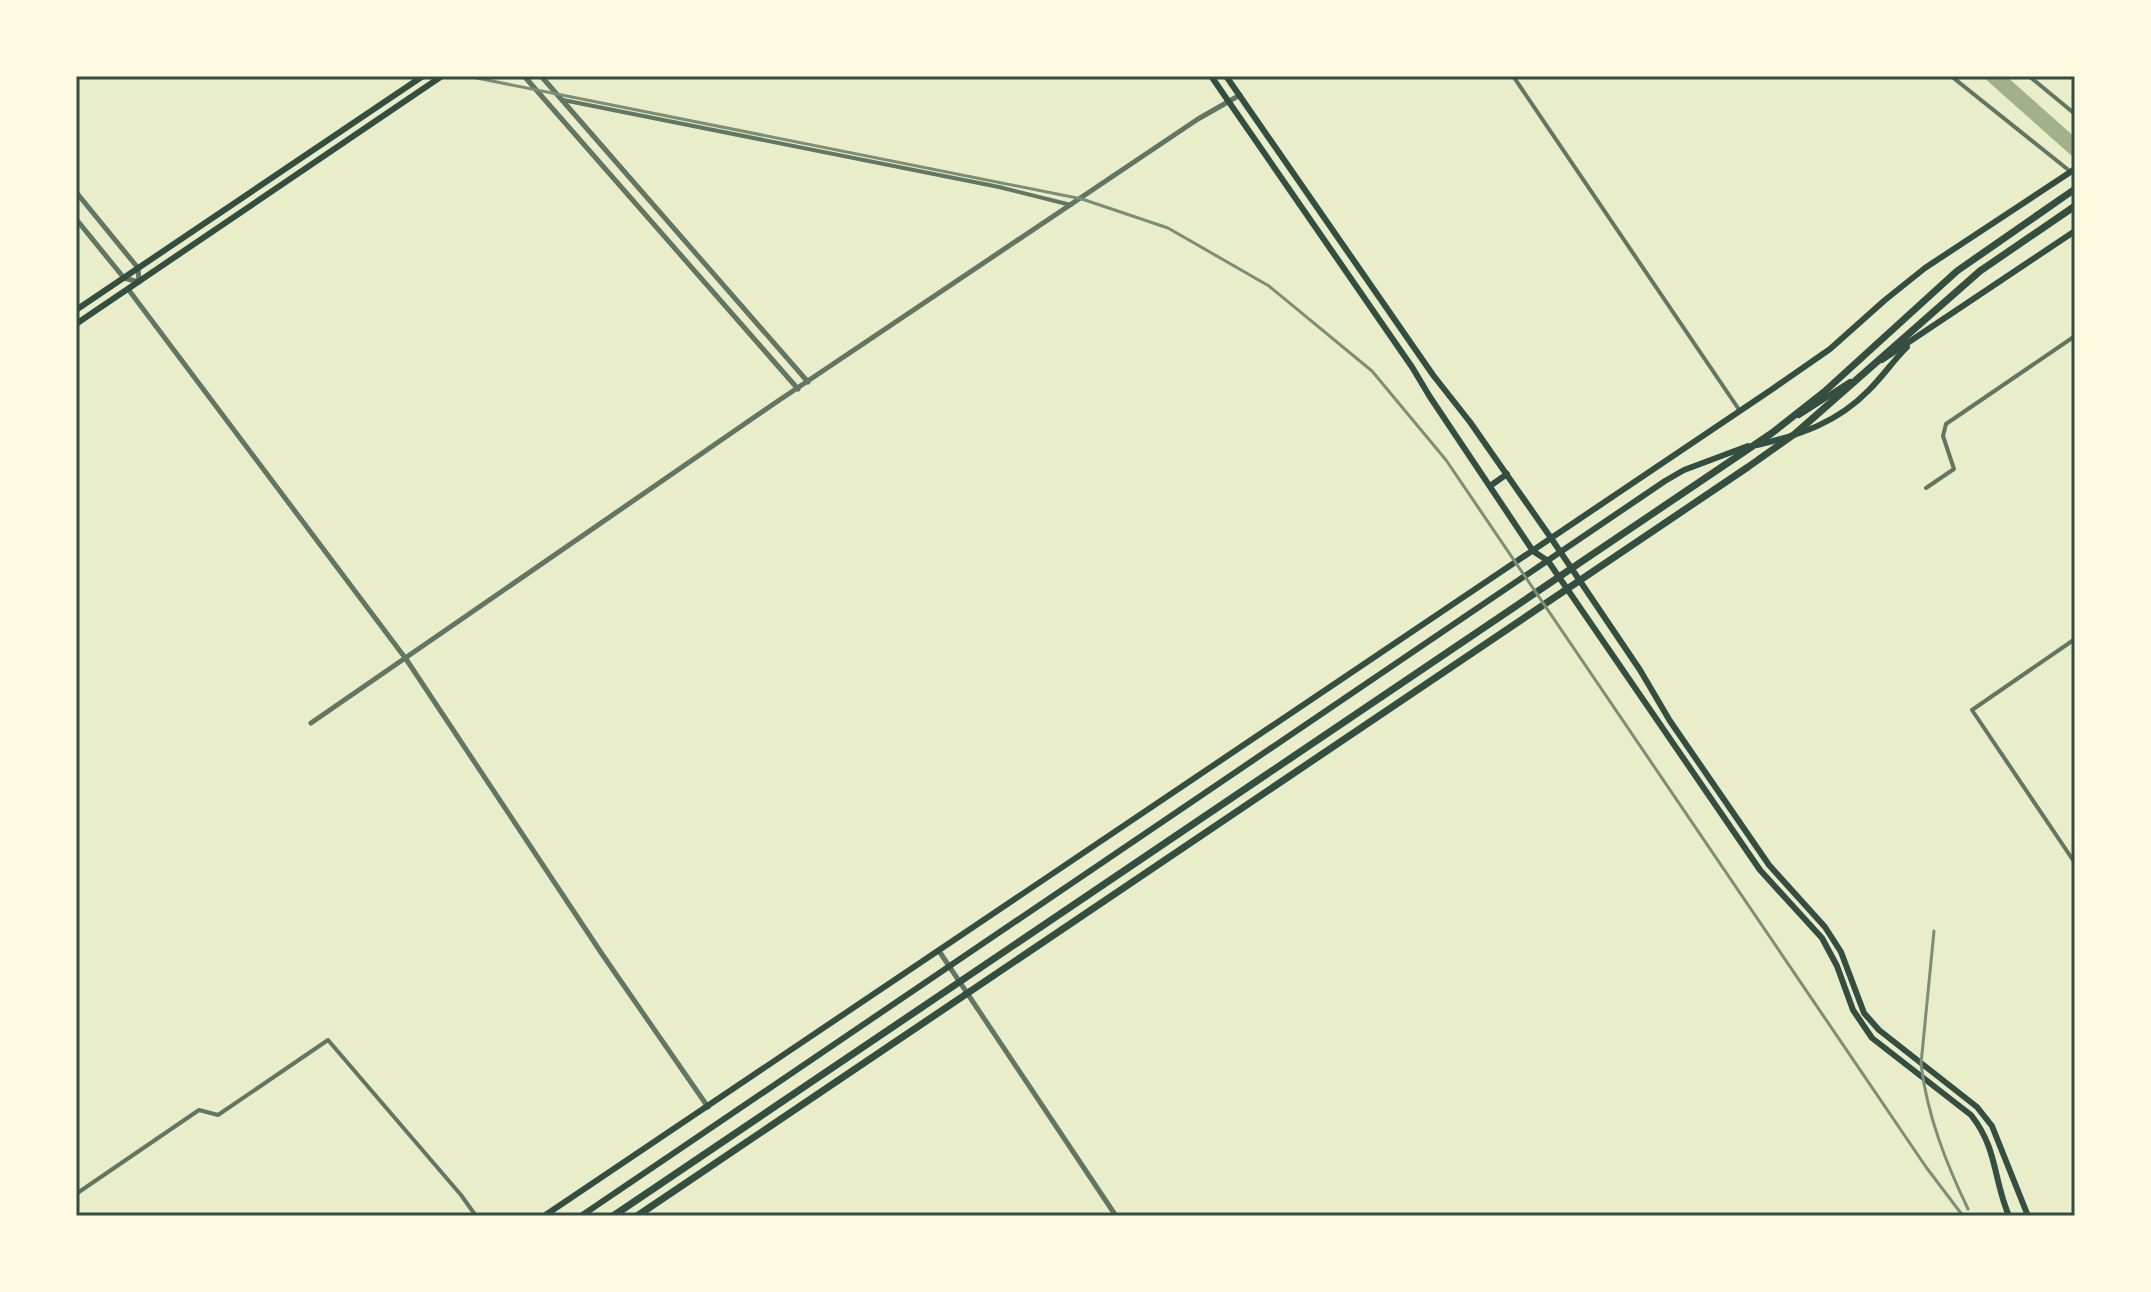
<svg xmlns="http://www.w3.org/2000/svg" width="2151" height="1292" viewBox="0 0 2151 1292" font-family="'Golos Text',sans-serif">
	<rect width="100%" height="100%" fill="#e9edc9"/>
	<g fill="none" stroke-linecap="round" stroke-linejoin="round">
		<polyline stroke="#a3b18a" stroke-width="16" points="1994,76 2075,148"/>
		<g stroke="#617663" stroke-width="4">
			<polyline points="1286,76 1290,76"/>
			<polyline points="1513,76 1740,411"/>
			<polyline points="1951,76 2071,172"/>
			<polyline points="2029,76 2075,114"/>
			<polyline points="563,100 999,187 1071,205"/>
			<polyline points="1926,488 1954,469 1943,436 1946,424 2075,336"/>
			<polyline points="2075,639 1972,710 2075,863"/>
			<polyline points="76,1194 199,1110 218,1115 328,1040 461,1195 476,1216"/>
		</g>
		<g stroke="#617663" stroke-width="5">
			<polyline points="524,76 798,389"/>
			<polyline points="541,76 808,382"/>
			<polyline points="76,192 138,268 139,282 124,278 76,219"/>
			<polyline points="128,289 406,659 602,954 708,1107"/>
			<polyline points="311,723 775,403 1198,119 1240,95"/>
			<polyline points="939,951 1116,1216"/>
		</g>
		<g stroke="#344e41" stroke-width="6">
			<path d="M1211,76L1412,367L1430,397L1533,551L1548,561L1760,870L1822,938L1837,966L1853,1010L1872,1038L1971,1115C1998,1149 1993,1179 2009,1216"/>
			<polyline points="1226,76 1433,375 1470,422 1551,538 1640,670 1670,721 1769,865 1825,927 1841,952 1864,1013 1879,1030 1977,1107 1992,1126 2028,1216"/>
			<polyline points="76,310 423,76"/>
			<polyline points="76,324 442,76"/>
			<polyline points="1882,360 2075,231"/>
			<polyline points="1799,415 1850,382"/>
			<path d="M1757,445C1800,435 1837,423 1869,390C1883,376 1893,361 1907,347"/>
			<polyline points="1490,486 1507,474"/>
			<polyline points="544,1216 1771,390 1830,349 1885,300 1925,268 2075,169"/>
			<polyline points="581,1216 1665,481 1684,470 1748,446"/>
		</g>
		<g stroke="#344e41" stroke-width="7">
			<polyline points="613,1216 1772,433 1824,392 1957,271 2075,189"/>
			<polyline points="637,1216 1748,467 1796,433 1980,271 2075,206"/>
		</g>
		<g stroke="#7c8e77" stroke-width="3">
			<polyline points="467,76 1082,199 1168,228 1269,286 1372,371 1446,460 1926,1167 1963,1216"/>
			<path d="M1934,931L1921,1064C1927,1115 1946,1163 1968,1209"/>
		</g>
	</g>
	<rect width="2151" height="1292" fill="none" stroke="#fefae0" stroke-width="156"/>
	<rect x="78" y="78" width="1995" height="1136" fill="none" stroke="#344e41" stroke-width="3"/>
</svg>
